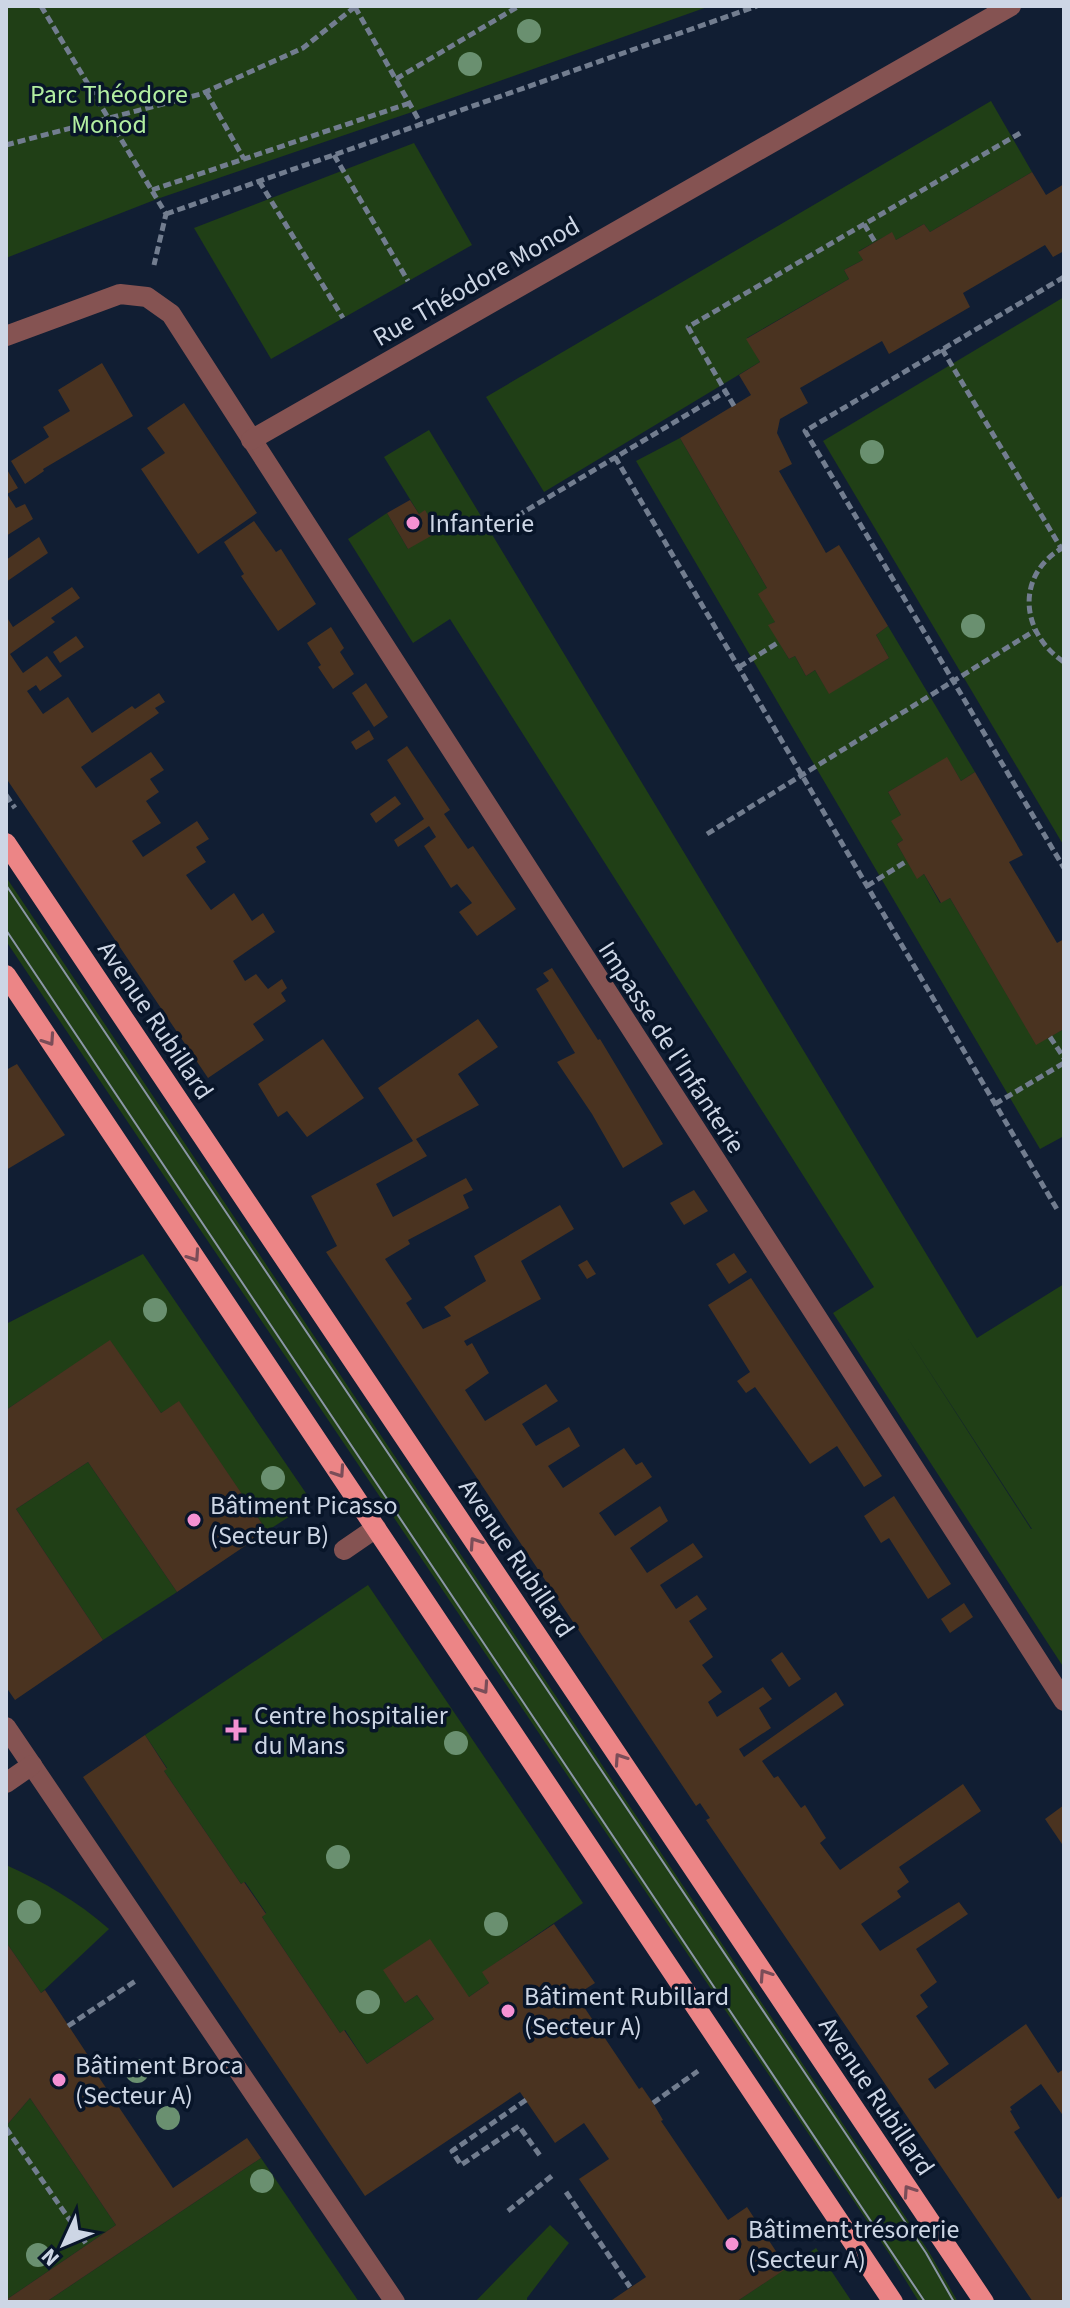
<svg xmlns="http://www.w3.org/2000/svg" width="1070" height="2308" viewBox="0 0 1070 2308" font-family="'Source Sans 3',sans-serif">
	<rect width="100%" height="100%" fill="#111e33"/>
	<g fill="#203f16" fill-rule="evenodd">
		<polygon points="6,6 710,6 415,111 157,199 6,258"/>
		<polygon points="991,101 1032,172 930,232 924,224 896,240 891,233 859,251 863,260 844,270 849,279 747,338 760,362 544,492 486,397"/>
		<polygon points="414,143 472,245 271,359 194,228"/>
		<polygon points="1064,297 1064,846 823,441"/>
		<path d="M429,430L977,1338L1064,1284V1668L833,1313L874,1287L450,619L413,643L348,539L387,513L408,549L425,511L419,514L384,457ZM905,1334L1032,1529H1031Z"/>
		<polygon points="680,438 767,588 775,622 769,625 789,659 795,656 806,676 815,670 829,693 889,658 876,635 888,626 975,772 961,781 947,758 888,792 901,815 903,840 897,844 917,878 924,874 940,903 950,898 1036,1044 1064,1029 1064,1136 1040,1149 636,461"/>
		<polygon points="6,877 929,2252 958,2302 919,2302 890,2255 6,941"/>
		<polygon points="143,1254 312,1502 267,1531 179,1402 161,1413 110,1341 6,1410 6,1324"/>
		<polygon points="88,1462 177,1592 103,1640 16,1509"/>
		<polygon points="368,1585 583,1903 483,1972 489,1983 469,1997 384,1970 405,2003 417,1995 434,2019 367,2064 345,2030 340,2033 262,1917 266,1913 245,1882 241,1884 164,1771 167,1768 145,1735"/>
		<path d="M6,1865C44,1882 77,1901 109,1929L41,1993L6,1942Z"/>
		<polygon points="30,2098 116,2225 6,2300 6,2126"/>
		<polygon points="261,2158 359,2302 46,2302"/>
		<polygon points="550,2225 569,2243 527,2298 527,2302 475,2302"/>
		<polygon points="816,2248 852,2302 736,2302"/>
	</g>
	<g fill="#4a3320">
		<polygon points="1032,172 1046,195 1064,184 1064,251 1053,257 1045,245 963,293 970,307 889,354 882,341 800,388 808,403 780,419 777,433 792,464 779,471 826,553 839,545 888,626 876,635 889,658 829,694 815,670 806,676 795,656 789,659 768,625 775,622 758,594 767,588 680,438 751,395 739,375 760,362 746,339 849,279 844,270 863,260 858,252 892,232 896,240 924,224 930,232"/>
		<polygon points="102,363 133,416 43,469 44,471 25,484 11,461 49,437 43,427 70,411 58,390"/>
		<polygon points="184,403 257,513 198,554 141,469 165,453 147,428"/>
		<polygon points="6,468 18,488 7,494 16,508 25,504 33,519 6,536"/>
		<polygon points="410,500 419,514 425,510 438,532 408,549 387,513"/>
		<polygon points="254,521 276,552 281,549 316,604 278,631 241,576 244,574 224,542"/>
		<polygon points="39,537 48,553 6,582 6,560"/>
		<polygon points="72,587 80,598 51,618 55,622 10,654 23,673 47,656 62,676 40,691 36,685 27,691 43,714 68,697 92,733 132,706 135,709 159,693 165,702 155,708 159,713 81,767 96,788 151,752 164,770 150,779 159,792 146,801 161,823 132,841 143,857 197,821 209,839 196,847 206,862 186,875 211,910 234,893 252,921 263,913 275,932 233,961 245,981 256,974 268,989 282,979 287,988 281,993 286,1001 253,1024 264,1040 208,1078 6,778 6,616 13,627"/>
		<polygon points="331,627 344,648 340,652 354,674 333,689 318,667 321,665 307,643"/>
		<polygon points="76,636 84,647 60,663 53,652"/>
		<polygon points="366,683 388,717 374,727 352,693"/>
		<polygon points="369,730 374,739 356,750 351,742"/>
		<polygon points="407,746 450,810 444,814 468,849 473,846 516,909 477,936 459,912 472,903 457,884 451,888 424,846 436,837 429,826 398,847 394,840 424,819 387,760"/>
		<polygon points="947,757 961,781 975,772 1023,855 1009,862 1057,943 1064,939 1064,1029 1036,1045 950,898 941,903 924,874 917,879 897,844 903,840 891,821 901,815 888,792"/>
		<polygon points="395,796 401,804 376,823 370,814"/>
		<polygon points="552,968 598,1040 600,1039 663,1144 623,1168 592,1114 557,1062 575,1053 536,989 549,981 543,973"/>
		<polygon points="478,1019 498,1047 458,1074 479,1105 416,1139 427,1156 376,1184 393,1217 466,1178 473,1190 463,1195 469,1208 408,1240 410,1244 385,1259 412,1299 406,1303 423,1329 451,1316 444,1307 486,1281 474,1256 560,1205 574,1229 521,1261 541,1299 464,1341 467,1346 472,1343 489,1373 465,1390 485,1421 546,1384 558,1401 522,1424 536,1446 569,1427 580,1446 548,1466 563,1488 624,1448 636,1465 642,1462 652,1477 599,1513 615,1536 660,1506 668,1521 630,1548 647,1573 693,1543 703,1557 660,1585 676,1609 697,1595 707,1609 689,1621 713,1657 702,1665 722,1692 708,1702 717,1717 763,1687 772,1699 759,1708 771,1728 739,1749 744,1757 836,1692 844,1705 762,1761 774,1778 778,1776 801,1808 805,1805 826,1838 820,1843 840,1870 963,1784 981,1811 899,1867 909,1882 897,1891 901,1897 861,1924 880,1951 959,1902 968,1914 916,1949 937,1982 920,1995 928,2007 916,2016 949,2064 928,2079 935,2089 1026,2024 1058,2073 1064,2069 1064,2117 1041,2084 1010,2107 1012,2110 1010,2111 1020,2128 1014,2132 1058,2199 1064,2195 1064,2302 1033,2302 706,1820 710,1818 700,1803 696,1806 676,1776 326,1252 337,1246 311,1196 413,1141 378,1088"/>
		<polygon points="323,1039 364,1098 307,1137 287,1111 278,1117 258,1084"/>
		<polygon points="17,1064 65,1135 6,1170 6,1070"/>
		<polygon points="694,1190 708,1211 684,1225 670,1203"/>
		<polygon points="734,1253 747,1272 729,1284 716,1264"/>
		<polygon points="587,1260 596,1274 587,1279 578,1265"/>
		<polygon points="751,1278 882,1476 864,1487 837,1446 810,1464 755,1387 746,1393 737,1381 750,1372 708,1305"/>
		<polygon points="110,1340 161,1413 179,1401 267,1531 177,1592 88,1462 16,1509 103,1640 15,1700 6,1687 6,1410"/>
		<polygon points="894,1496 951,1584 928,1599 889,1538 881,1543 864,1516"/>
		<polygon points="964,1603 973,1617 950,1633 941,1619"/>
		<polygon points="782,1652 801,1679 789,1687 771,1660"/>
		<polygon points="145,1735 167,1769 164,1771 241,1884 244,1882 266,1914 262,1917 340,2033 344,2030 367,2064 434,2019 417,1995 405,2003 383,1970 430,1939 469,1997 489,1983 482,1972 554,1924 595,1983 576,1995 639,2089 642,2087 653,2103 663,2120 661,2121 728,2220 747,2207 787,2268 736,2302 609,2302 646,2277 579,2179 609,2159 584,2123 555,2143 520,2092 365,2196 83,1777"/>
		<polygon points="1064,1805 1064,1847 1045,1819"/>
		<polygon points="6,1942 41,1993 45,1990 91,2060 88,2061 173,2188 247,2138 261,2158 46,2302 6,2302 6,2300 116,2225 30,2098 6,2126"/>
	</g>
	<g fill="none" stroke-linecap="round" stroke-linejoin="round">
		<g stroke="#727d8f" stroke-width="5" stroke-dasharray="8 4" stroke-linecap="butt">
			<polyline points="41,6 166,214 154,265"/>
			<polyline points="355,7 421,124"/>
			<polyline points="396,79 519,6"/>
			<polyline points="206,92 244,159"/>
			<polyline points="6,145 201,94 303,48 356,6"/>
			<polyline points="334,155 408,281"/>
			<polyline points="259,181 343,318"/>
			<polyline points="152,190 410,103"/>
			<polyline points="166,214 757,6"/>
			<polyline points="864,224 875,242"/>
			<polyline points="1064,277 805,431 1064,868"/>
			<polyline points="942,349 1061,548"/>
			<polyline points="734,406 688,327 1022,132"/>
			<polyline points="615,457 1058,1211"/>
			<polyline points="517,516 725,392"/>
			<path d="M1064,547C1015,574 1020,633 1064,662"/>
			<polyline points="739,667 779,642"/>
			<polyline points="6,795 15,808"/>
			<polyline points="707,834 1034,631"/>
			<polyline points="867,886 907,861"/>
			<polyline points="1050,1037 1064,1058"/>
			<polyline points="995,1104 1064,1063"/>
			<polyline points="68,2026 137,1980"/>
			<polyline points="526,2100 452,2151 461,2165 519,2126 541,2157"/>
			<polyline points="653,2103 698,2071"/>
			<polyline points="6,2128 87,2245"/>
			<polyline points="566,2192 630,2287"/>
			<polyline points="508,2211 553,2175"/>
		</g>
		<g stroke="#855352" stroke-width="20">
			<polyline points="6,336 120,294 147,297 171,314 1064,1701"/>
			<polyline points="251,440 1011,6"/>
			<polyline points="344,1550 376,1528"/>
			<polyline points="6,1727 395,2302"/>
			<polyline points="6,1783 32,1765"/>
		</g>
		<g stroke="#ec8586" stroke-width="20">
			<polyline points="6,843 984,2302"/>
			<polyline points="6,975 893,2302"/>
		</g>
		<g stroke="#8b96a7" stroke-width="2">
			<polyline points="6,885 926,2253 954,2302"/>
			<polyline points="6,930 925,2302"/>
		</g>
	</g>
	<g fill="#6a9070">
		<circle cx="529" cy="31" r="12"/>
		<circle cx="470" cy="64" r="12"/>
		<circle cx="872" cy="452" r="12"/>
		<circle cx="973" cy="626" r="12"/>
		<circle cx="155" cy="1310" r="12"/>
		<circle cx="273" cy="1478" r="12"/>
		<circle cx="456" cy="1743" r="12"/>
		<circle cx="338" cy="1857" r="12"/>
		<circle cx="29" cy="1912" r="12"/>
		<circle cx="496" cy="1924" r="12"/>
		<circle cx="368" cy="2002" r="12"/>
		<circle cx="137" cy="2071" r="12"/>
		<circle cx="168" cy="2118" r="12"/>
		<circle cx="262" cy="2181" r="12"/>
		<circle cx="38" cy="2255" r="12"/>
	</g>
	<defs><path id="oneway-chevron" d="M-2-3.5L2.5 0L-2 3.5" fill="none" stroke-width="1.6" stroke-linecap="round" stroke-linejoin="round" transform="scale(2)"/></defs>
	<g stroke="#7a4d58">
		<use href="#oneway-chevron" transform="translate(49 1040) rotate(56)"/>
		<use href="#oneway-chevron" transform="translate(194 1256) rotate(56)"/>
		<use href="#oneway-chevron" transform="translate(339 1472) rotate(56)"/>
		<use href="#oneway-chevron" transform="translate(475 1543) rotate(-124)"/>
		<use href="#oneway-chevron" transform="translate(483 1688) rotate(56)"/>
		<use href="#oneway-chevron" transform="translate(620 1759) rotate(-124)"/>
		<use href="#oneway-chevron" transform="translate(765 1975) rotate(-124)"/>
		<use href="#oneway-chevron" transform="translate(909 2191) rotate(-124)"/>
	</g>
	<g fill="#f491d3" stroke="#081529" stroke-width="3">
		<circle cx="413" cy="523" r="8"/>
		<circle cx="194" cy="1520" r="8"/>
		<path d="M232 1718h8v8h8v8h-8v8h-8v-8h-8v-8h8z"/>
		<circle cx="508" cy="2011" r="8"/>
		<circle cx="59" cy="2080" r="8"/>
		<circle cx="732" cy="2244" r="8"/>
	</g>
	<g text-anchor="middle" stroke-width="7" stroke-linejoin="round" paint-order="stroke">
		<g font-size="26" fill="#b2eea1" stroke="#081529">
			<text x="109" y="103">Parc Théodore<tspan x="109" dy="30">Monod</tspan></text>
		</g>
		<g font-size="26" fill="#cdd6e5" stroke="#081529">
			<text transform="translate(476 281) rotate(-30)" y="9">Rue Théodore Monod</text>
			<text transform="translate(156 1020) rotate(56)" y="9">Avenue Rubillard</text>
			<text transform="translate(672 1047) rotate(57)" y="9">Impasse de l'Infanterie</text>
			<text transform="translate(517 1558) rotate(56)" y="9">Avenue Rubillard</text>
			<text transform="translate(877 2096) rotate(56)" y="9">Avenue Rubillard</text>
		</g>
		<g font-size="26" fill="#cdd6e5" stroke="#081529" text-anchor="start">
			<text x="429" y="532">Infanterie</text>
			<text x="210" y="1514">Bâtiment Picasso<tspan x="210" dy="30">(Secteur B)</tspan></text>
			<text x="254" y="1724">Centre hospitalier<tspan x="254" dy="30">du Mans</tspan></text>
			<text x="524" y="2005">Bâtiment Rubillard<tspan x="524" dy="30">(Secteur A)</tspan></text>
			<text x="75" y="2074">Bâtiment Broca<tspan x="75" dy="30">(Secteur A)</tspan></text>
			<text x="748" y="2238">Bâtiment trésorerie<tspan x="748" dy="30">(Secteur A)</tspan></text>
		</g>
	</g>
	<rect width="1070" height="2308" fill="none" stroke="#cdd6e5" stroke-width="16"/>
	<g transform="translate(64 2244) rotate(226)" stroke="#081529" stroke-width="6" paint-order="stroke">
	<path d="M0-6L14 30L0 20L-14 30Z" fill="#cdd6e5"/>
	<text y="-12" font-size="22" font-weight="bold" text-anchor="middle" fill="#cdd6e5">N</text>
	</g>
</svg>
